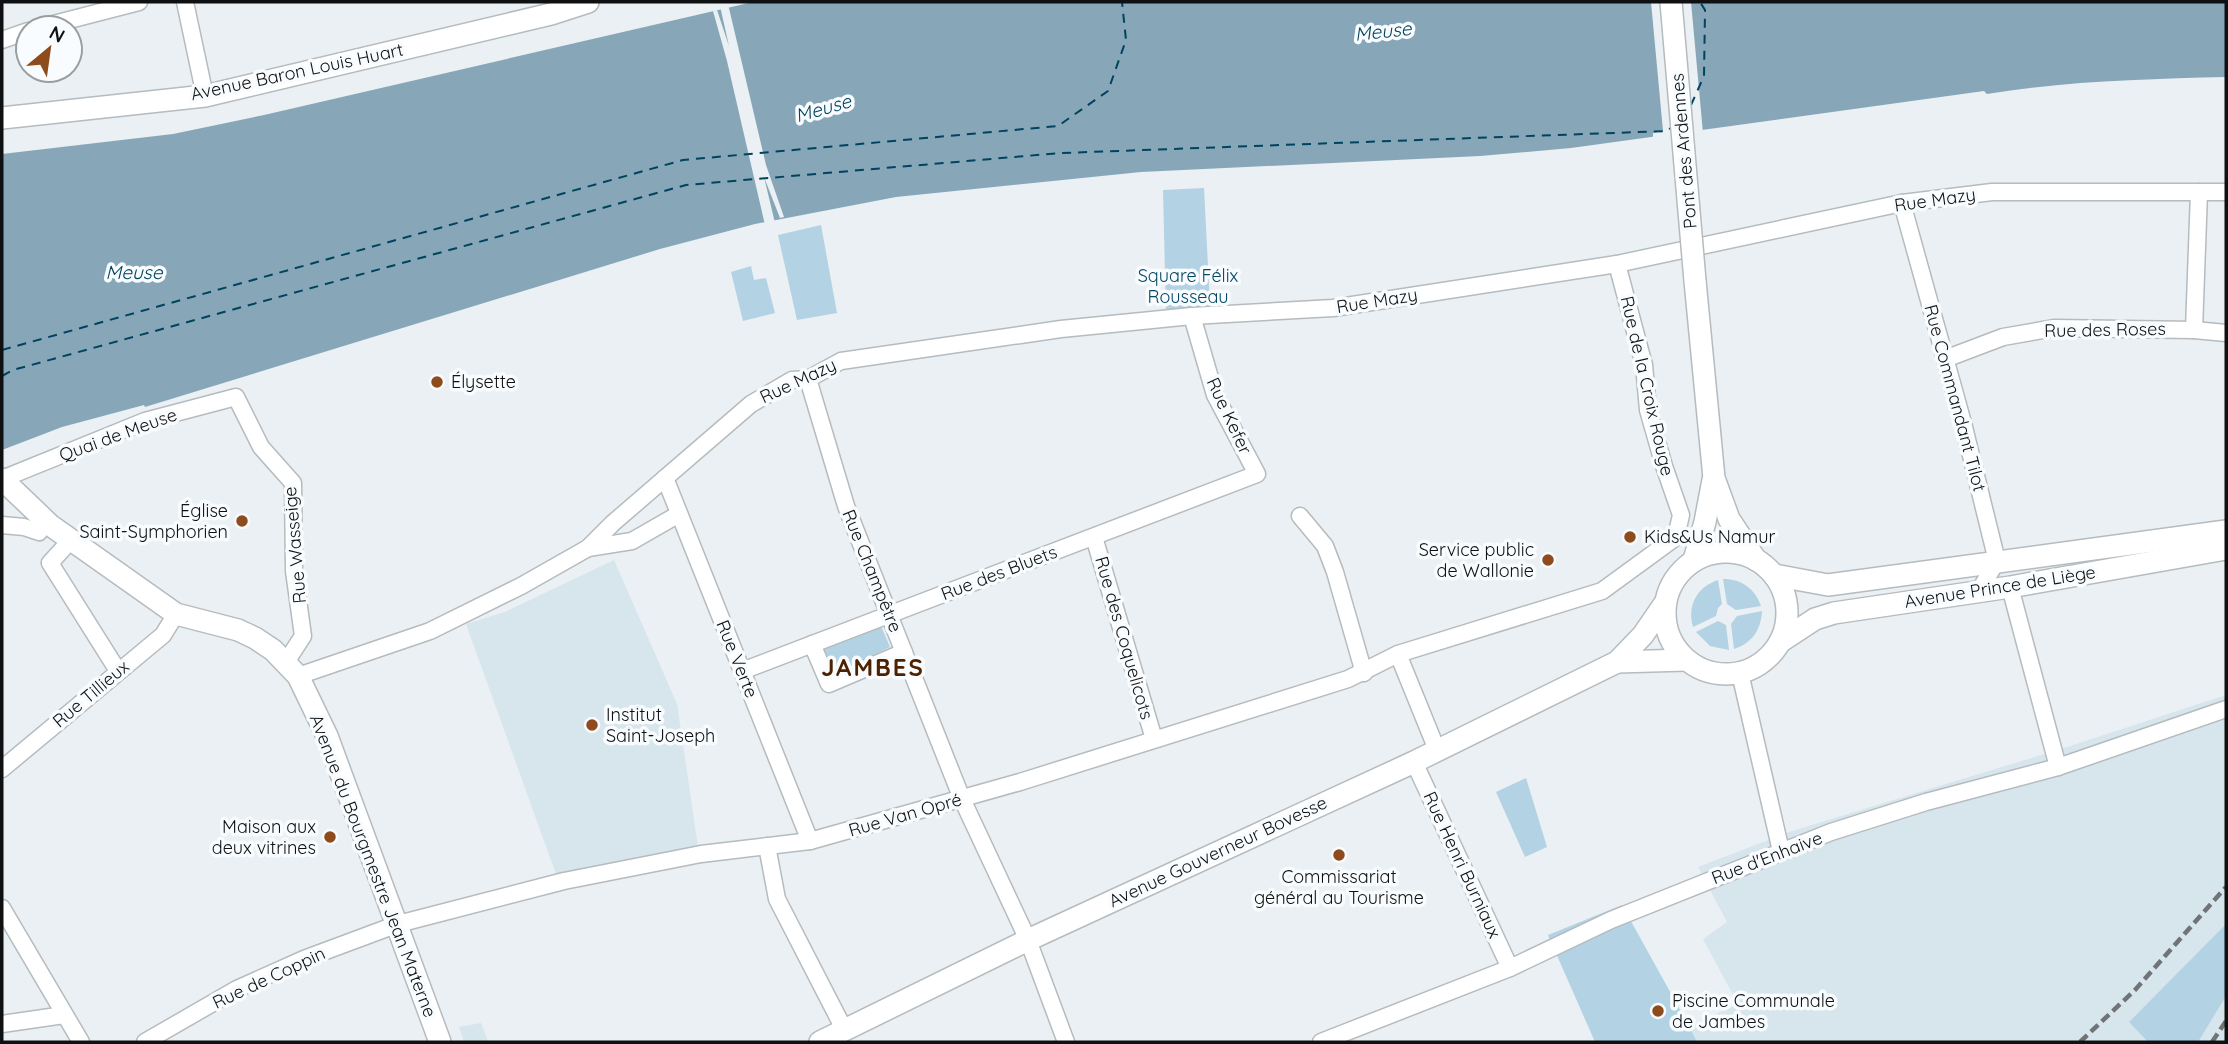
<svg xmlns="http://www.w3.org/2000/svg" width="2228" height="1044" viewBox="0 0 2228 1044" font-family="Quicksand,sans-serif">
	<rect width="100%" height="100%" fill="#eaf0f3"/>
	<g fill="#d7e5ec">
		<polygon points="614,560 677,704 698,847 631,863 556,874 466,624 505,612"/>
		<polygon points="2226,695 2226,924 2129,1022 2148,1042 1697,1042 1689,1026 1738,1004 1703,939 1727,922 1698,867 1792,831 2064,748"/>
		<polygon points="2226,957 2226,1042 2173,1042"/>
		<polygon points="481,1023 488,1041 464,1042 459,1027"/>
	</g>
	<g fill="#b3d2e4">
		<polygon points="1204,188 1210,306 1166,313 1163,190"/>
		<polygon points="821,225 837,313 797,320 778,235"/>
		<polygon points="751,266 754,280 766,278 775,313 743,321 731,272"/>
		<path d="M1723,579C1742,579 1755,589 1761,606L1736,610L1727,604Z"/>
		<path d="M1718,580L1722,604L1718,608L1716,616L1693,627C1687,605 1697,587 1718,580Z"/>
		<path d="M1762,611C1761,630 1752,643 1734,649L1731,624L1737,616Z"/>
		<polygon points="1718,621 1726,625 1729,650 1710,646 1696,632"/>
		<polygon points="881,626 890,647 833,675 818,648"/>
		<polygon points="1526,778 1547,847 1525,857 1496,792"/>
		<polygon points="1622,905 1689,1026 1697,1042 1595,1042 1548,935"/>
		<polygon points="2226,924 2226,996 2198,1042 2148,1042 2129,1022"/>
	</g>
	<path fill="#87a7b9" d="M753,2H2226V77C2146,79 2066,81 1987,94L1984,91L1571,148L1480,156L1141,172L896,197L755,224L660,249L145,407L144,405L62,427L2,450V154L173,134L264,115Z"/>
	<g fill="#eaf0f3">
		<polygon points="1651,2 1691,2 1703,133 1653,138 1653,133 1663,131"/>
		<polygon points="728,4 766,165 784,217 780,218 764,177 775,223 765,225 727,61 713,11 717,10 729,46 720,6"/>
	</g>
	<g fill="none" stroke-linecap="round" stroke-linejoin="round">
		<g stroke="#00435d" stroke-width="2" stroke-dasharray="9 7" stroke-linecap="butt">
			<polyline points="1691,105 1704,76 1705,10 1700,2"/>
			<polyline points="2,350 683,160 1058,126 1108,91 1126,40 1122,2"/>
			<polyline points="2,376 13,370 686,185 1061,153 1667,131 1672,127"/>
		</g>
		<g stroke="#b5bbbe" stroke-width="19">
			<g id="minor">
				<polyline points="185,2 205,96"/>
				<polyline points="38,28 139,2"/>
				<polyline points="2,40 28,31"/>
				<polyline points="1902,203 1963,423 1997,561 1979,591"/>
				<polyline points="2194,330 2199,192"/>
				<polyline points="1945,359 2003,337 2054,328 2194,330 2226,333"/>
				<polyline points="808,379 846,506 962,799 1028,940 1066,1042"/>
				<polyline points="665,478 810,841"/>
				<polyline points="2,479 145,421 236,397 261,447 293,483 294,571 303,636 286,662"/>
				<polyline points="1300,516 1325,546 1335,572 1364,673"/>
				<polyline points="2,525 24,527 39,532 46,522"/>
				<polyline points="1094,537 1154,739"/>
				<polyline points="70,541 50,563 118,671"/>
				<polyline points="588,548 632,541 679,514"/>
				<polyline points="2010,587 2058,767"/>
				<polyline points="812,644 829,684 904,652"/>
				<polyline points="1398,654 1437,750"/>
				<polyline points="742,671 1257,474 1215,395 1192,316"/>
				<polyline points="1740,673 1781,851"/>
				<polyline points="298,676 430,631 521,586 588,548 613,523 751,404 792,380 808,379 841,361 1061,329 1192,316 1333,308 1617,264 1902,203 1992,192 2226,192"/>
				<polyline points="1414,762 1510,968"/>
				<polyline points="2,769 163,635 176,614"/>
				<polyline points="767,846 777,899 845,1031"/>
				<polyline points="2,908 81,1042"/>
				<polyline points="2,1024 64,1015"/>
				<polyline points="145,1042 237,989 304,959 398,924 564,881 701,854 810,841 1020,782 1348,679 1398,654 1602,591 1676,537 1681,515 1664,466 1648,410 1644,365 1617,264"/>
				<polyline points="1321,1042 1510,968 1611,920 1831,832 1926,802 2058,767 2226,709"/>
			</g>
		</g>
		<g stroke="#b5bbbe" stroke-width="24">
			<g id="major">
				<polyline points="2,118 205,96 551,14 588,2"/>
				<polyline points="1695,281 1714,478 1729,519 1756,560"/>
				<polyline points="2,479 50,525 176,614 238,630 255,638 273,650 298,676 327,736 440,1042"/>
				<circle cx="1726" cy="613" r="61"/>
				<polyline points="1694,560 1705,522 1713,480"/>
				<polyline points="1774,575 1828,585 2226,531"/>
				<polyline points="1780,642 1815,619 1834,613 2010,587 2226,549"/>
				<polyline points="1617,662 1686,660"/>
				<polyline points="820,1042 1028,940 1414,762 1617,662 1643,635 1665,603"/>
			</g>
		</g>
		<use href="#minor" stroke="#fff" stroke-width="16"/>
		<use href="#major" stroke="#fff" stroke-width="21"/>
		<g stroke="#707476" stroke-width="4.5" stroke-dasharray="10 5" stroke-linecap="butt">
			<polyline points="2080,1042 2135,990 2226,887"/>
			<polyline points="2212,1042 2226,1021"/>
		</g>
		<g stroke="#b5bbbe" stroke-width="24" stroke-linecap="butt">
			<polyline id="major-bridge" points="1671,2 1695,281"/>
		</g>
		<use href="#major-bridge" stroke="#fff" stroke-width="21"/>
	</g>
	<g fill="#8e4b1b" stroke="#f9fcfe" stroke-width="2.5">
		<circle cx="437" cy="382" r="7"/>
		<circle cx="242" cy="521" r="7"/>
		<circle cx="1630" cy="537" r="7"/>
		<circle cx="1548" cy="560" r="7"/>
		<circle cx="592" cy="725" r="7"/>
		<circle cx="330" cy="837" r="7"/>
		<circle cx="1339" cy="855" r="7"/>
		<circle cx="1658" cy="1011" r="7"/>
	</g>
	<g text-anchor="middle" stroke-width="7" stroke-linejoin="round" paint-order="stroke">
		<g font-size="18" fill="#0e1011" stroke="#f9fcfe">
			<text transform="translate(297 72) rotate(-12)" y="6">Avenue Baron Louis Huart</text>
			<text transform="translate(1684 151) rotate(-95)" y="6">Pont des Ardennes</text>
			<text transform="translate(1935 200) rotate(-8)" y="6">Rue Mazy</text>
			<text transform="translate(1377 301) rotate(-9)" y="6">Rue Mazy</text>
			<text transform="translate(2105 330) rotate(-1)" y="6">Rue des Roses</text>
			<text transform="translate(798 381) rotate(-25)" y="6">Rue Mazy</text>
			<text transform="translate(1647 386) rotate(77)" y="6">Rue de la Croix Rouge</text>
			<text transform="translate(1955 398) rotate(75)" y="6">Rue Commandant Tilot</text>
			<text transform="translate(1229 416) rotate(65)" y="6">Rue Kefer</text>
			<text transform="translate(118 435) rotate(-20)" y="6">Quai de Meuse</text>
			<text transform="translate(295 545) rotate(-95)" y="6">Rue Wasseige</text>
			<text transform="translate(872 571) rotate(68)" y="6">Rue Champêtre</text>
			<text transform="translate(999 573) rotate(-21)" y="6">Rue des Bluets</text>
			<text transform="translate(2000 587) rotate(-9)" y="6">Avenue Prince de Liège</text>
			<text transform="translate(1124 638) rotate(74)" y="6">Rue des Coquelicots</text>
			<text transform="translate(737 659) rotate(68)" y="6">Rue Verte</text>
			<text transform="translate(91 694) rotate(-40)" y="6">Rue Tillieux</text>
			<text transform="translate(905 815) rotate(-16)" y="6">Rue Van Opré</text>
			<text transform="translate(1218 852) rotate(-25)" y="6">Avenue Gouverneur Bovesse</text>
			<text transform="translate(1767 858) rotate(-21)" y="6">Rue d'Enhaive</text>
			<text transform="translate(1462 865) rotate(65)" y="6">Rue Henri Burniaux</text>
			<text transform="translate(373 866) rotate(69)" y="6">Avenue du Bourgmestre Jean Materne</text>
			<text transform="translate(269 978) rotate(-25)" y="6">Rue de Coppin</text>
		</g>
		<g font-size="18" fill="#064762" stroke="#f9fcfe">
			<text x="1188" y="282">Square Félix<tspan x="1188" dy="21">Rousseau</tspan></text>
		</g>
		<g font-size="18" fill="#0e1011" stroke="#f9fcfe" text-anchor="start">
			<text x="451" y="388">Élysette</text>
			<text x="228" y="517" text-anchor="end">Église<tspan x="228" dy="21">Saint-Symphorien</tspan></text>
			<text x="1644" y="543">Kids&amp;Us Namur</text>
			<text x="1534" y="556" text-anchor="end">Service public<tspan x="1534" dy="21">de Wallonie</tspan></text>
			<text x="606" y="721">Institut<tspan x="606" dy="21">Saint-Joseph</tspan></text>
			<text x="316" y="833" text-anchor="end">Maison aux<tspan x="316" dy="21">deux vitrines</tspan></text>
			<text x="1339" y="883" text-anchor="middle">Commissariat<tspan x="1339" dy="21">général au Tourisme</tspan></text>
			<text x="1672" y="1007">Piscine Communale<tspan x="1672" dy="21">de Jambes</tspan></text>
		</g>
		<g font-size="19" font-style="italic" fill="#00435d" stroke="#f9fcfe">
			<text transform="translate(1383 31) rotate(-6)" y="7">Meuse</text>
			<text transform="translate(823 108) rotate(-16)" y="7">Meuse</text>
			<text x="134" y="279">Meuse</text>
		</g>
		<g font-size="24" font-weight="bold" letter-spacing="2" fill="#4e2200" stroke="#f9fcfe">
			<text x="873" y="676">JAMBES</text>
		</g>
	</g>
	<rect width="2228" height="1044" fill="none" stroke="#0e1011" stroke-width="7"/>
	<g transform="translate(49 49) rotate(29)"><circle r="33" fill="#f9fcfe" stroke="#9b9e9f" stroke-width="2"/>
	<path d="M0-5L12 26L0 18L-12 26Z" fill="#8e4b1b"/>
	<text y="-10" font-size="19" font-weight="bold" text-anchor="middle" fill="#0e1011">N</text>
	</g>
</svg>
